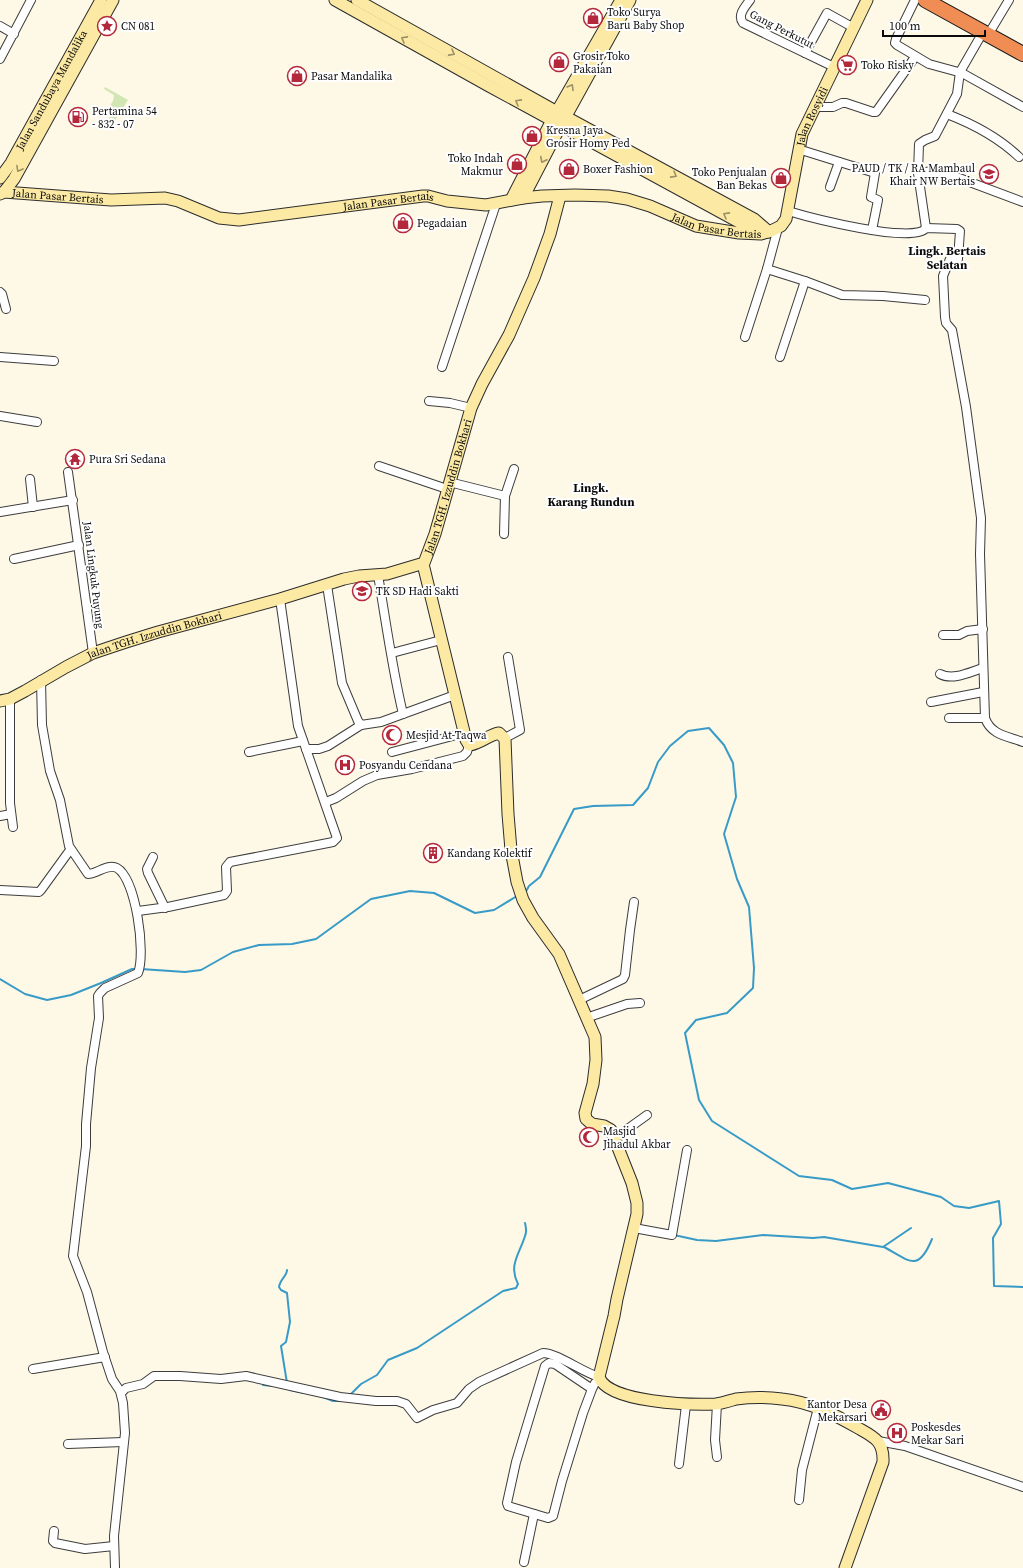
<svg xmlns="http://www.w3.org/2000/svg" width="1023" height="1568" viewBox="0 0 1023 1568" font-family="'Source Serif 4',serif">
	<rect width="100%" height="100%" fill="#fef8e7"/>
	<polygon fill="#d2e6b3" points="105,87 128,100 113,124 109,119 110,115 106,112 113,101 114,95 104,89"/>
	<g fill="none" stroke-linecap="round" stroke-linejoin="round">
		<g stroke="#389bc7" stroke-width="2">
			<polyline points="525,893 529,886 540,877 574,809 593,806 633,805 648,788 658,762 670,746 688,731 709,728 724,745 733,763 736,797 724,834 737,879 749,907 754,968 753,988 727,1013 696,1020 685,1033 699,1100 712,1121 799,1176 832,1180 852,1189 888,1183 941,1197 954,1206 969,1208 999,1201 1001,1224 993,1238 994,1286 1023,1287"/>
			<polyline points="141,969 185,972 201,970 233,952 259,945 292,944 316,939 371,899 410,891 434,893 475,913 494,910 517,896"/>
			<polyline points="0,979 25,994 47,1000 71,995 101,983 132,969 136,969"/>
			<polyline points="674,1235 697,1240 716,1241 763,1235 813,1238 824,1237 883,1247 911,1228"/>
			<path d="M884,1247C910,1261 918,1273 932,1239"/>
			<path d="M287,1270C287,1276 280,1279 279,1287L281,1290L287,1293L290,1322L286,1342L281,1346L287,1383"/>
			<polyline points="263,1385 273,1386"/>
			<polyline points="290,1390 304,1393"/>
			<path d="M350,1395L361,1384L377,1375L388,1360L417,1348L503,1291L516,1288L518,1284C508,1265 520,1253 525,1236C527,1232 526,1227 525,1223"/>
			<polyline points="323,1397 333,1401 344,1401"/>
		</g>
		<g stroke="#3d3d3d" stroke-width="10">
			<g id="street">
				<path d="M750,0C745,7 737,15 743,23L834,67"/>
				<polyline points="915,0 896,39 895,43 897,45 929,64 962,73 1023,107"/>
				<polyline points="0,26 14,34"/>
				<polyline points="988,35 1009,0"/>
				<polyline points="805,53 827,13 854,28"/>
				<polyline points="0,59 31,0"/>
				<polyline points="814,107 833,107 842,103 846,103 873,112 876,112 915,57"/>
				<path d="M947,114C973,124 998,137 1019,157"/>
				<polyline points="798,149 875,173 871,197 878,200 872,230"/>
				<polyline points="918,173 933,171 943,172 1023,202"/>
				<polyline points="830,187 839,162"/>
				<path d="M788,211C808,217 914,245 926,228L957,229L960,231L958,259H950L943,276L945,317L946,323L952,330L966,407L981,518L980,554L985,718C991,735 1007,736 1023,742"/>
				<polyline points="926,228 918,173 919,144 925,140 935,136 957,94 960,72 983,32"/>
				<polyline points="767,269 805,281 780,357"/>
				<polyline points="805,281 842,295 883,296 925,300"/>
				<polyline points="0,292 2,294 6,309"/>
				<polyline points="745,337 767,269 778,228"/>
				<polyline points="0,357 54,361"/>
				<polyline points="442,367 496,204"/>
				<polyline points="429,401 450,403 471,408"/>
				<polyline points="0,416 37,422"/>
				<polyline points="379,466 447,489"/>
				<polyline points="68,472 93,653"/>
				<polyline points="30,479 33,507"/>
				<polyline points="449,482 505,496 514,469"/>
				<polyline points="0,512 73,500"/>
				<polyline points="504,534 505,496"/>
				<polyline points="14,559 79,545"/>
				<path d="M378,575C386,622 392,668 403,714"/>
				<polyline points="327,585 342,683 358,721 361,725"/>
				<polyline points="943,635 959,635 967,631 983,629"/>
				<polyline points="392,653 441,640"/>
				<path d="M940,674C953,681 970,672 983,668"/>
				<path d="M41,680L42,725L50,771L60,800L69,846L88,874C97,874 108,863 117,868C136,879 146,953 138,973L105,988L100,993L98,996L99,1018L91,1068L86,1124V1146L73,1256L87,1292L103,1352L112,1379L120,1391L123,1403L125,1433L114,1536L115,1568"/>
				<polyline points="10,699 10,803 13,827"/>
				<polyline points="931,702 983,692"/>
				<polyline points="949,718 985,718"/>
				<polyline points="505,738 520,730 508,657"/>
				<polyline points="306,749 319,749 328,746 361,725 381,722 455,695"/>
				<polyline points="249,752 303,741"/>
				<polyline points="392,752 464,733"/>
				<polyline points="326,802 336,798 363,781 377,775 412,769 463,756 467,752 469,745"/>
				<polyline points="0,816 11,814"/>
				<polyline points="153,857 147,869 148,873 165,908"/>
				<polyline points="0,890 39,892 41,890 70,850"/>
				<polyline points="138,911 168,907 224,895 227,891 226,867 230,862 328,843 333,842 337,838 298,726 280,599"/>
				<polyline points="579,1000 623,979 625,975 630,930 634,902"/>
				<polyline points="586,1018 627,1004 640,1003"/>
				<polyline points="615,1138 647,1115"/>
				<polyline points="634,1228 672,1235 687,1150"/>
				<polyline points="33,1369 105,1357"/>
				<polyline points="592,1389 555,1364 549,1363 545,1366 516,1462 507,1503 508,1506 548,1518 553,1516 562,1481 583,1413 592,1389 595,1383 600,1379"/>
				<path d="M121,1393L126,1388L143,1384L154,1376H180L221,1379L246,1376L340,1397L376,1401H397L406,1404L417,1418L433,1410L457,1403L469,1389L479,1382L543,1353C557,1353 582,1372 599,1377"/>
				<polyline points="878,1441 905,1446 1023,1487"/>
				<polyline points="68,1444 123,1442"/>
				<polyline points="717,1457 715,1440 717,1404"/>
				<polyline points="679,1464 686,1405"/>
				<polyline points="799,1500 802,1470 818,1408"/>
				<polyline points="54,1531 53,1541 55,1543 85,1549 114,1546"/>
				<polyline points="524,1562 534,1514"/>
			</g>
		</g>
		<g stroke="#2c2c2c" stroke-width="13">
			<g id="secondary">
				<polyline points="335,0 489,86 759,233"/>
				<polyline points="357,0 566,117 754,219 769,232"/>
				<path id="s1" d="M0,178L11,163L101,0"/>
				<path id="s2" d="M4,192L111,200L165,198L178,201L219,218L239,220L423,196H428L447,201L486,205L523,198L542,196L575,195L608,196L627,199L650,206L696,226L739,233L761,234L771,231L781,226L786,219L802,134L867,0"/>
				<polyline points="0,194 4,192 14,179 113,0"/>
				<polyline points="523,198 561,125 630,0"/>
				<polyline points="511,200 552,120 621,0"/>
				<path d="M423,564L466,740L469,745C480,744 488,735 499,733L505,739L508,814L511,850L517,882L523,900L533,918L559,954L595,1037L596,1060L593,1084L585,1113L586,1119L592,1124L604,1126L611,1130L632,1183L637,1203V1214L617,1299L614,1316L599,1377C608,1403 692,1405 716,1404C723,1403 729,1401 736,1399C751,1397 767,1397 782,1399C810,1402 834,1414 858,1428C874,1437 884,1441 883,1462L845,1568"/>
				<path id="s3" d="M0,701L10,699L25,691L66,667L93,653L126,642L158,632L280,599L344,579L359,576L387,574L424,563L435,534L471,408L482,384L509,335L534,278L550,234L560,196"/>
			</g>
		</g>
		<g stroke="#1b1b1b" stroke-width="16">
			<polyline id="highway" points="925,0 1023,54"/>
		</g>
		<use href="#street" stroke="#fff" stroke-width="8"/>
		<use href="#secondary" stroke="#fceaa4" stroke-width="11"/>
		<use href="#highway" stroke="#ef8d54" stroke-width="14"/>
	</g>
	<defs><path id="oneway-chevron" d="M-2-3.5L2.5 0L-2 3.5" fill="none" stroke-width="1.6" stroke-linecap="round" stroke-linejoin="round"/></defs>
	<g stroke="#9b9066">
		<use href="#oneway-chevron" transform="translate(404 39) rotate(-151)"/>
		<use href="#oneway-chevron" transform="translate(452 53) rotate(29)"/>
		<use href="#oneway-chevron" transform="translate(571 87) rotate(-60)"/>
		<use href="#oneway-chevron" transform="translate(518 102) rotate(-151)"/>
		<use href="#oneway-chevron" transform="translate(543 160) rotate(117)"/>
		<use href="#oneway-chevron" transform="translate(19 169) rotate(119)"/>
		<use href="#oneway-chevron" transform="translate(674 175) rotate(29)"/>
		<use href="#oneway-chevron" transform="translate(726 215) rotate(-151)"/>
	</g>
	<defs>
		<g id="shop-ring" transform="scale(1)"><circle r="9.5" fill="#fff" stroke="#b3283b" stroke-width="1.5"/><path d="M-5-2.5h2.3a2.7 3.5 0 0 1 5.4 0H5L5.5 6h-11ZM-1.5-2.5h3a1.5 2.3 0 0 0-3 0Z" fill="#b3283b"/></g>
		<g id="sight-ring" transform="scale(1)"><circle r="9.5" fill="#fff" stroke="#b3283b" stroke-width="1.5"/><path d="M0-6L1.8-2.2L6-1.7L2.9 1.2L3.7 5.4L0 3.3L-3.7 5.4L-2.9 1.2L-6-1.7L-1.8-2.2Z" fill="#b3283b"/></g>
		<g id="supermarket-ring" transform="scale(1)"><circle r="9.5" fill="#fff" stroke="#b3283b" stroke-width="1.5"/><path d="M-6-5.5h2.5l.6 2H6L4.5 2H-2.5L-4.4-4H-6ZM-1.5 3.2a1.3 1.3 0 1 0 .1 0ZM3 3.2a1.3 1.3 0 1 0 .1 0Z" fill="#b3283b"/></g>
		<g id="fuel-ring" transform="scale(1)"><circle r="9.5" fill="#fff" stroke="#b3283b" stroke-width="1.5"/><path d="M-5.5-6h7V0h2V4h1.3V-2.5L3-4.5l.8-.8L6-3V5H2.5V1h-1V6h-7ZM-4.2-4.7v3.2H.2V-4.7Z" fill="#b3283b"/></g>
		<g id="school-ring" transform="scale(1)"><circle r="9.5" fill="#fff" stroke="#b3283b" stroke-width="1.5"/><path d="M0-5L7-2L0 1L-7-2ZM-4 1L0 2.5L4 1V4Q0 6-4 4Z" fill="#b3283b"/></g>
		<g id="temple-ring" transform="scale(1)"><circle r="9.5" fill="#fff" stroke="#b3283b" stroke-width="1.5"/><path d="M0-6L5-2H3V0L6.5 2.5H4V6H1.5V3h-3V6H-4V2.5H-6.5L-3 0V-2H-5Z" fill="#b3283b"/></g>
		<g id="mosque-ring" transform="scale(1)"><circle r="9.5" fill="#fff" stroke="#b3283b" stroke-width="1.5"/><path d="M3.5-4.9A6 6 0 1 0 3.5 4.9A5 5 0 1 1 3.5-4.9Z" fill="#b3283b"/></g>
		<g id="hospital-ring" transform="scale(1)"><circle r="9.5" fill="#fff" stroke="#b3283b" stroke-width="1.5"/><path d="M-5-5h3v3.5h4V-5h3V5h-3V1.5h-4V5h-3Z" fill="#b3283b"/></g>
		<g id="building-ring" transform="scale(1)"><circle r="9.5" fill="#fff" stroke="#b3283b" stroke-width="1.5"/><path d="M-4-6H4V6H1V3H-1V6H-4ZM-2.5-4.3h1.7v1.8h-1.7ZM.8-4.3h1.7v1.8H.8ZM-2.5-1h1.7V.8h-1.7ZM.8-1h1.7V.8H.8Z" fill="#b3283b"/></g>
		<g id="civic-ring" transform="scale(1)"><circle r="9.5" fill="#fff" stroke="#b3283b" stroke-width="1.5"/><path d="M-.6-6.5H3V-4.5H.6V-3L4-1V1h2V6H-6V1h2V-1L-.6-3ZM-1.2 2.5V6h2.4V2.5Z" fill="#b3283b"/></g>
	</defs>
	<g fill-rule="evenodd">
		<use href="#shop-ring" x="593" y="18"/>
		<use href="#sight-ring" x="107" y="26"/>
		<use href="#shop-ring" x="559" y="62"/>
		<use href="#supermarket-ring" x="847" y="65"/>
		<use href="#shop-ring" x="297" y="76"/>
		<use href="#fuel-ring" x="78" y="117"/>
		<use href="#shop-ring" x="532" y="136"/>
		<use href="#shop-ring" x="517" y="164"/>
		<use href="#shop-ring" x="569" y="169"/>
		<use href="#school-ring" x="989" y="174"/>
		<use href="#shop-ring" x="781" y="178"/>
		<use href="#shop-ring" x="403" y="223"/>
		<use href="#temple-ring" x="75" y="459"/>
		<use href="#school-ring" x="362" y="591"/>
		<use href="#mosque-ring" x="392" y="735"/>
		<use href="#hospital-ring" x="345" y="765"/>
		<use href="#building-ring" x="433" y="853"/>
		<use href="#mosque-ring" x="589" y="1137"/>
		<use href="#civic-ring" x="881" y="1410"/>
		<use href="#hospital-ring" x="897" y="1433"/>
	</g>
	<g text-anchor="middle" stroke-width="4" stroke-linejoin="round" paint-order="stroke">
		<g font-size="11" fill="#0a0a0a" stroke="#fff" text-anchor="start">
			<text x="607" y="16">Toko Surya<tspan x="607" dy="13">Baru Baby Shop</tspan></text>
			<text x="121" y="30">CN 081</text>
			<text x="573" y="60">Grosir Toko<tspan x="573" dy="13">Pakaian</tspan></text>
			<text x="861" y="69">Toko Risky</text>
			<text x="311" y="80">Pasar Mandalika</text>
			<text x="92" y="115">Pertamina 54<tspan x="92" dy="13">- 832 - 07</tspan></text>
			<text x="546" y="134">Kresna Jaya<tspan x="546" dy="13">Grosir Homy Ped</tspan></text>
			<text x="503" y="162" text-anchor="end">Toko Indah<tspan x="503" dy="13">Makmur</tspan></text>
			<text x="975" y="172" text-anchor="end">PAUD / TK / RA Mambaul<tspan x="975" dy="13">Khair NW Bertais</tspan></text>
			<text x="583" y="173">Boxer Fashion</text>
			<text x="767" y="176" text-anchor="end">Toko Penjualan<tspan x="767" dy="13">Ban Bekas</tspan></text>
			<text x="417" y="227">Pegadaian</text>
			<text x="89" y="463">Pura Sri Sedana</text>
			<text x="376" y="595">TK SD Hadi Sakti</text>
			<text x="406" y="739">Mesjid At-Taqwa</text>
			<text x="359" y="769">Posyandu Cendana</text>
			<text x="447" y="857">Kandang Kolektif</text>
			<text x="603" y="1135">Masjid<tspan x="603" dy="13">Jihadul Akbar</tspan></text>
			<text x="867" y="1408" text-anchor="end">Kantor Desa<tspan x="867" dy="13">Mekarsari</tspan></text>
			<text x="911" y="1431">Poskesdes<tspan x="911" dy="13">Mekar Sari</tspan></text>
		</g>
		<g font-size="11" fill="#0a0a0a" stroke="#fff">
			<text transform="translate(782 29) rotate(27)" y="4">Gang Perkutut</text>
			<text dy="4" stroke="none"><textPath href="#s1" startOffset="102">Jalan Sandubaya Mandalika</textPath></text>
			<text dy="4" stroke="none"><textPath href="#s2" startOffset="907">Jalan Rosyidi</textPath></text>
			<text dy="4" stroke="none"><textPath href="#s2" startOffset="54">Jalan Pasar Bertais</textPath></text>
			<text dy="4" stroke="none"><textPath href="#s2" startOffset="390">Jalan Pasar Bertais</textPath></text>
			<text dy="4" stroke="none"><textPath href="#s2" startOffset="725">Jalan Pasar Bertais</textPath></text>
			<text dy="4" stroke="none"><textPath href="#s3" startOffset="529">Jalan TGH. Izzuddin Bokhari</textPath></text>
			<text transform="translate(94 575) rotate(83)" y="4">Jalan Lingkuk Puyung</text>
			<text dy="4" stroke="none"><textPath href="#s3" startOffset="169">Jalan TGH. Izzuddin Bokhari</textPath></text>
		</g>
		<g font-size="12" font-weight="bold" fill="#0a0a0a" stroke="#fff">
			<text x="947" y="255">Lingk. Bertais<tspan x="947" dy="14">Selatan</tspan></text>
			<text x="591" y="492">Lingk.<tspan x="591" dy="14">Karang Rundun</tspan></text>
		</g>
	</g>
	<path d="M883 30v6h102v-6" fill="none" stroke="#0a0a0a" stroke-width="2"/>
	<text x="889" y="30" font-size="12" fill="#0a0a0a" stroke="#ffffff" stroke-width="3" paint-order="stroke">100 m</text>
</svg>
